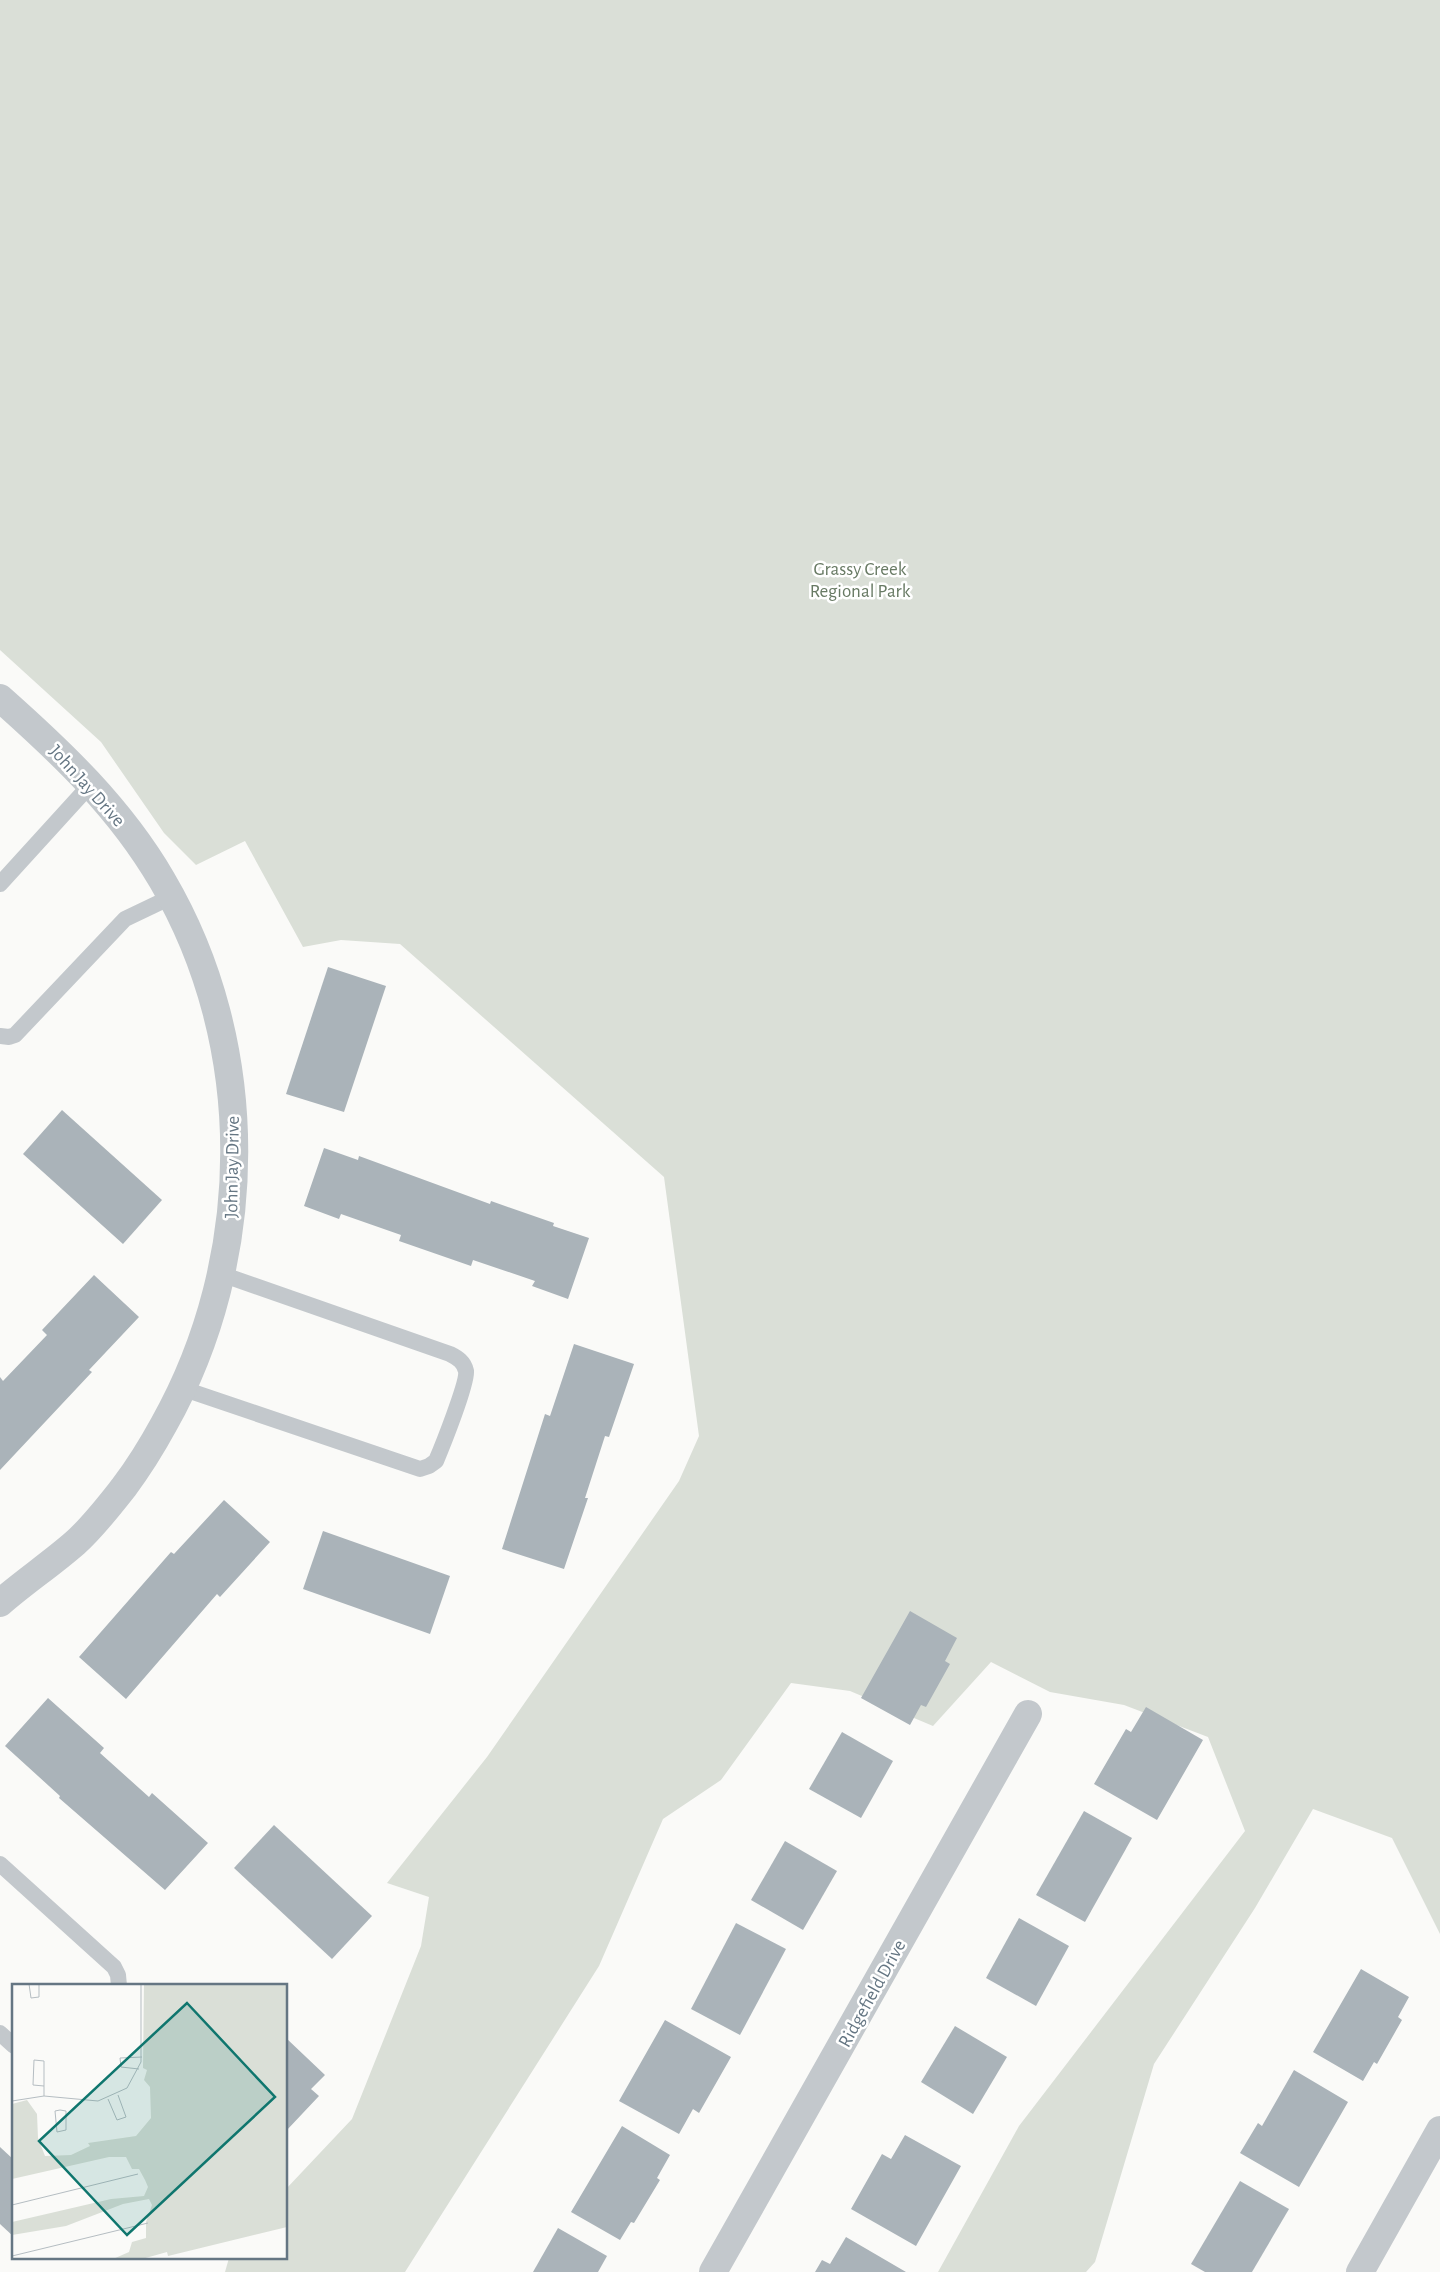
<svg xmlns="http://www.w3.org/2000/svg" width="1440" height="2272" viewBox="0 0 1440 2272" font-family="'Alegreya Sans',sans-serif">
	<rect width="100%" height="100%" fill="#fafaf8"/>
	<polygon fill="#dadfd7" points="0,0 1440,0 1440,1934 1392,1838 1313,1809 1255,1908 1154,2064 1095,2262 1086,2272 938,2272 1019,2126 1245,1831 1208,1737 1124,1705 1050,1692 991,1662 933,1726 850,1691 791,1683 721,1780 663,1819 599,1966 405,2272 225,2272 229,2258 286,2258 286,2189 352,2119 421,1946 429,1897 387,1883 487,1757 679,1481 699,1436 664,1177 400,944 341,940 303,947 245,841 196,865 164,833 101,742 0,650"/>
	<g fill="#aab3b9">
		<polygon points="328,967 386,986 344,1112 286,1094"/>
		<polygon points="62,1110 162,1200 123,1244 23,1154"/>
		<polygon points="324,1148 358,1160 359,1156 490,1204 491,1201 554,1223 553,1226 589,1238 568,1299 532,1286 535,1281 473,1260 471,1266 399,1241 401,1235 341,1214 339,1219 304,1206"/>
		<polygon points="94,1275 139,1317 89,1370 92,1372 0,1470 0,1377 3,1381 47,1335 42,1330"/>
		<polygon points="574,1344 634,1364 609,1437 605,1436 585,1498 588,1498 564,1569 502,1549 545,1414 550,1416"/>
		<polygon points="224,1500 270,1542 220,1597 217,1594 126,1699 79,1657 171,1552 174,1554"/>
		<polygon points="323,1531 450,1576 430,1634 303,1589"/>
		<polygon points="910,1611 957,1638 945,1661 950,1664 926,1707 921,1705 910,1725 861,1698"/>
		<polygon points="48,1698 104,1748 100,1753 149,1797 152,1793 208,1843 165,1890 59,1798 60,1796 5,1746"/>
		<polygon points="1146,1707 1203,1740 1157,1820 1094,1784 1126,1729 1131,1732"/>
		<polygon points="842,1732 893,1761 861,1818 809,1789"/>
		<polygon points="1084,1811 1132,1838 1085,1922 1036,1895"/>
		<polygon points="274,1825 372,1916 332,1959 234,1868"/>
		<polygon points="785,1841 837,1871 803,1930 751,1900"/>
		<polygon points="1019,1918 1069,1946 1036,2006 986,1978"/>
		<polygon points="736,1923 786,1949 740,2035 691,2009"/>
		<polygon points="1361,1969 1409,1997 1398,2017 1402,2020 1377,2064 1374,2062 1363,2081 1313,2052"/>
		<polygon points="665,2020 731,2057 699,2113 693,2109 679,2134 619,2101"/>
		<polygon points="955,2026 1007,2057 973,2114 921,2082"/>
		<polygon points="286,2038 325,2075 311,2089 319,2096 286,2131"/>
		<polygon points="1294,2070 1348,2102 1299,2187 1240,2153 1258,2123 1262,2126"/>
		<polygon points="622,2126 670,2155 657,2178 660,2180 634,2223 631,2222 620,2240 571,2212"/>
		<polygon points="905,2135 961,2166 916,2246 851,2209 882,2154 891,2159"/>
		<polygon points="0,2147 14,2160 14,2237 0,2224"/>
		<polygon points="1240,2181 1289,2209 1252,2272 1205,2272 1191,2264"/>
		<polygon points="558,2228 607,2256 598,2272 533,2272"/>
		<polygon points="846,2237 906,2272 815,2272 822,2260 830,2264"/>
	</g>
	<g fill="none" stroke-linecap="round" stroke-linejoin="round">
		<g stroke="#c3c8cc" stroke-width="16">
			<polyline points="0,884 91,784"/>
			<polyline points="0,1036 9,1037 15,1035 125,919 171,897"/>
			<path d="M184,1389L420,1469L429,1466L436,1461C442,1447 468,1382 466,1371C464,1362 458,1358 450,1354L221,1274"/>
			<polyline points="0,1864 114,1967 118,1975 119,1986"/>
			<polyline points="0,2033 14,2046"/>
		</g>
		<g stroke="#c3c8cc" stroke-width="28">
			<path d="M0,698C62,753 120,808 162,880C259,1045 257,1258 164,1424C152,1446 139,1467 124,1487C109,1506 93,1527 75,1543C51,1564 24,1582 0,1603"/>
			<polyline points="713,2272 1028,1714"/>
			<polyline points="1360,2272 1440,2130"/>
		</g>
	</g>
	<g text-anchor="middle" stroke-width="5" stroke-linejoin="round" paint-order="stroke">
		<g font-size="19" fill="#687a64" stroke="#fff">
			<text x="860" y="575">Grassy Creek<tspan x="860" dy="22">Regional Park</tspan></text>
		</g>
		<g font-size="19" fill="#657683" stroke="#fff">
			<text transform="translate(88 785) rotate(48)" y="7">John Jay Drive</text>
			<text transform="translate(231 1167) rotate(-89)" y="7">John Jay Drive</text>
			<text transform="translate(871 1993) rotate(-61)" y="7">Ridgefield Drive</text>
		</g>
	</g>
	<g transform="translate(12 1984)">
		<rect width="275" height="275" fill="#fafaf8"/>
		<path d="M132,0H275V243L156,272L155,268L130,275H101L117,268L120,258L134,254V238L140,221L137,215L111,220L54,242L0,251V238L99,215L132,212L136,203L133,196L127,185H120L114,173H97L0,195V120L15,116L25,130L26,154L33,172L59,171L78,162L76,159L124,152L139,134L138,103L132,96L135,86L131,84Z" fill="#dadfd7"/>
		<path fill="none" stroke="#b5bdc2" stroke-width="1" d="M17,0L19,14L27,13V0M127,85L109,83L108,74L130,73M32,102L21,101L22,76L32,77V112M96,115L105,136L114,133L106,111M0,117L32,112L86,117L115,104L129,78V0M48,126L54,127V146L45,148L43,127ZM0,221L126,190M0,272L136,239"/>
		<path fill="#0f766e" fill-opacity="0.15" stroke="#0f766e" stroke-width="2.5" d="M175,19L263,113L115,251L27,157Z"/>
		<rect width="275" height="275" fill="none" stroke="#657683" stroke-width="2.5"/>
	</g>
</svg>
